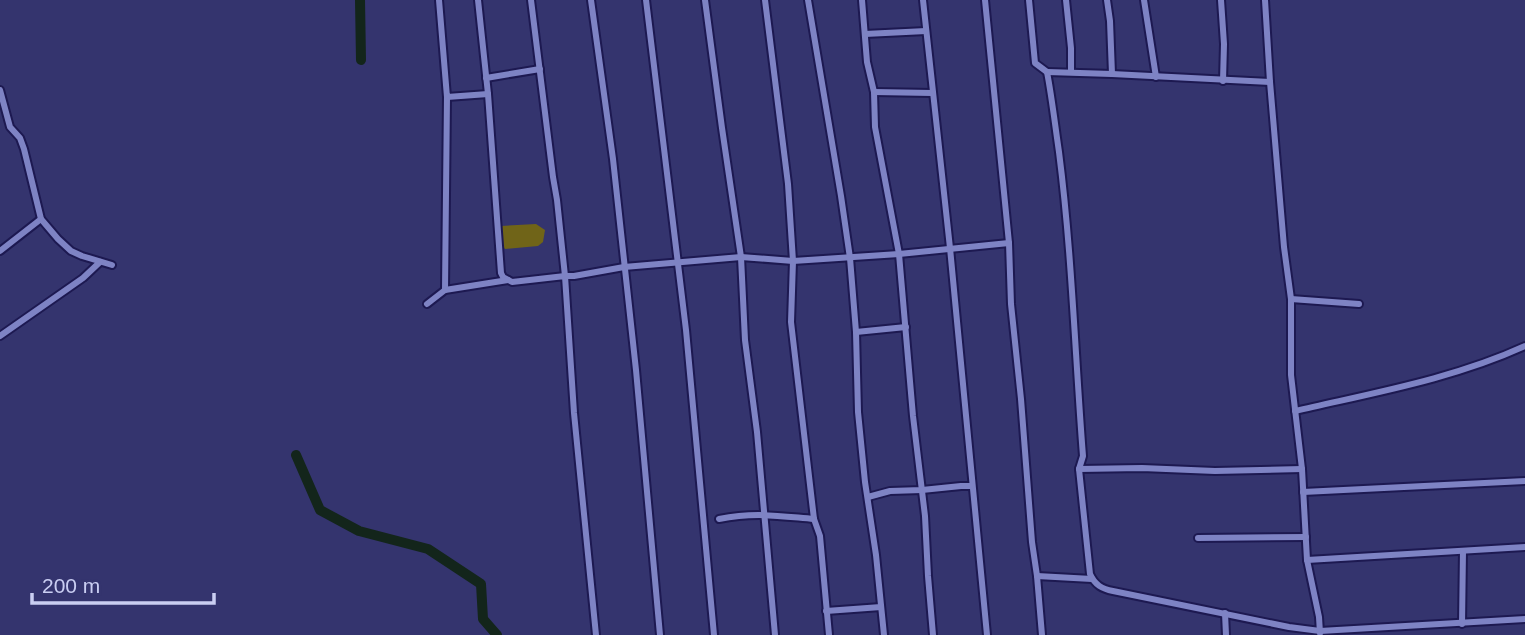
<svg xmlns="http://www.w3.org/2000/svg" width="1525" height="635" viewBox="0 0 1525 635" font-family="Arial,sans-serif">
	<rect width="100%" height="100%" fill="#34346e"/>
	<path fill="#706418" d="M536,224L545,230L543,242L538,246L505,249C499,242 500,235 501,226Z"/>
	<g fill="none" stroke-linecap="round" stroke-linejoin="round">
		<g stroke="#13251b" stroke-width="10">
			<polyline points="360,0 361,60"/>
			<polyline points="296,455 320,510 359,531 428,549 481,584 483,619 497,635"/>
		</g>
		<g stroke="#1d1951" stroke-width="10">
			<g id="minor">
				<polyline points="439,0 447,97 488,94"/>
				<polyline points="478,0 488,94 501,273 503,277 512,282 565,276 574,413 596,635"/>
				<polyline points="531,0 553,177 557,200 565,276 574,276 624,267 741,257 793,261 899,254 1009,243"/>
				<polyline points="591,0 613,159 636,370 660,635"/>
				<polyline points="646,0 686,330 714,635"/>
				<polyline points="705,0 722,128 741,257 745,340 757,432 775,635"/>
				<polyline points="765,0 788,184 793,261 791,322 814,519 820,536 829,635"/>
				<polyline points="808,0 841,196 850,258 856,332 858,412 865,482 876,555 884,635"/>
				<polyline points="862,0 867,62 874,92 875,127 899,254 913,416 925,516 928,576 933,635"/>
				<polyline points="923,0 950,248 987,635"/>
				<polyline points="985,0 1009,243 1011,304 1021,399 1032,542 1037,576 1042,635"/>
				<path d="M1029,0L1035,63L1047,72C1052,98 1055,125 1059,152C1072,253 1075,355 1083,456L1079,469L1090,574C1095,585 1102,589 1113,591L1289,627L1320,631L1525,619"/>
				<polyline points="1066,0 1071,48 1071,72"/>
				<polyline points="1107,0 1110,21 1112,74"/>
				<polyline points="1144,0 1156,77"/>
				<polyline points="1221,0 1224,44 1223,81"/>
				<polyline points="1265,0 1270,82 1284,247 1291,299 1291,375 1302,469 1307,560 1319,617 1320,633"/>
				<polyline points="865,34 926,31"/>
				<polyline points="1047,72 1112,74 1270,82"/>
				<polyline points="486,78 540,69"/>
				<polyline points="0,90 10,127 20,138 24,149 41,219 58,239 71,251 82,256 112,265"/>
				<polyline points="874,92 932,93"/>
				<polyline points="0,251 41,219"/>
				<polyline points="445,290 447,97"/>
				<polyline points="1291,299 1359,304"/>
				<polyline points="427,304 445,290 508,280"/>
				<polyline points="856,332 906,327"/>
				<polyline points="0,336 83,278 100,262"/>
				<path d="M1295,411C1372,393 1453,379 1525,346"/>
				<polyline points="1079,469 1142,468 1215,471 1302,469"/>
				<polyline points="1303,492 1525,481"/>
				<polyline points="868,497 890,491 922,490 961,486 972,486"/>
				<path d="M719,519C755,512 778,516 814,519"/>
				<polyline points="1198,538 1306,537"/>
				<polyline points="1307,560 1525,547"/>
				<polyline points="1037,576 1092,579"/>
				<polyline points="826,611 881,607"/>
				<polyline points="1225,613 1226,635"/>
				<polyline points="1462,624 1463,551"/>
			</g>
		</g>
		<use href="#minor" stroke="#7e83c4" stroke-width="6"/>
	</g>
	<path d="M32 593v10h182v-10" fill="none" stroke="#cacef2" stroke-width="3.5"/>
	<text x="42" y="593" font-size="21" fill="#cacef2" stroke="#34346e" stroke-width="5" paint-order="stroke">200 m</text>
</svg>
